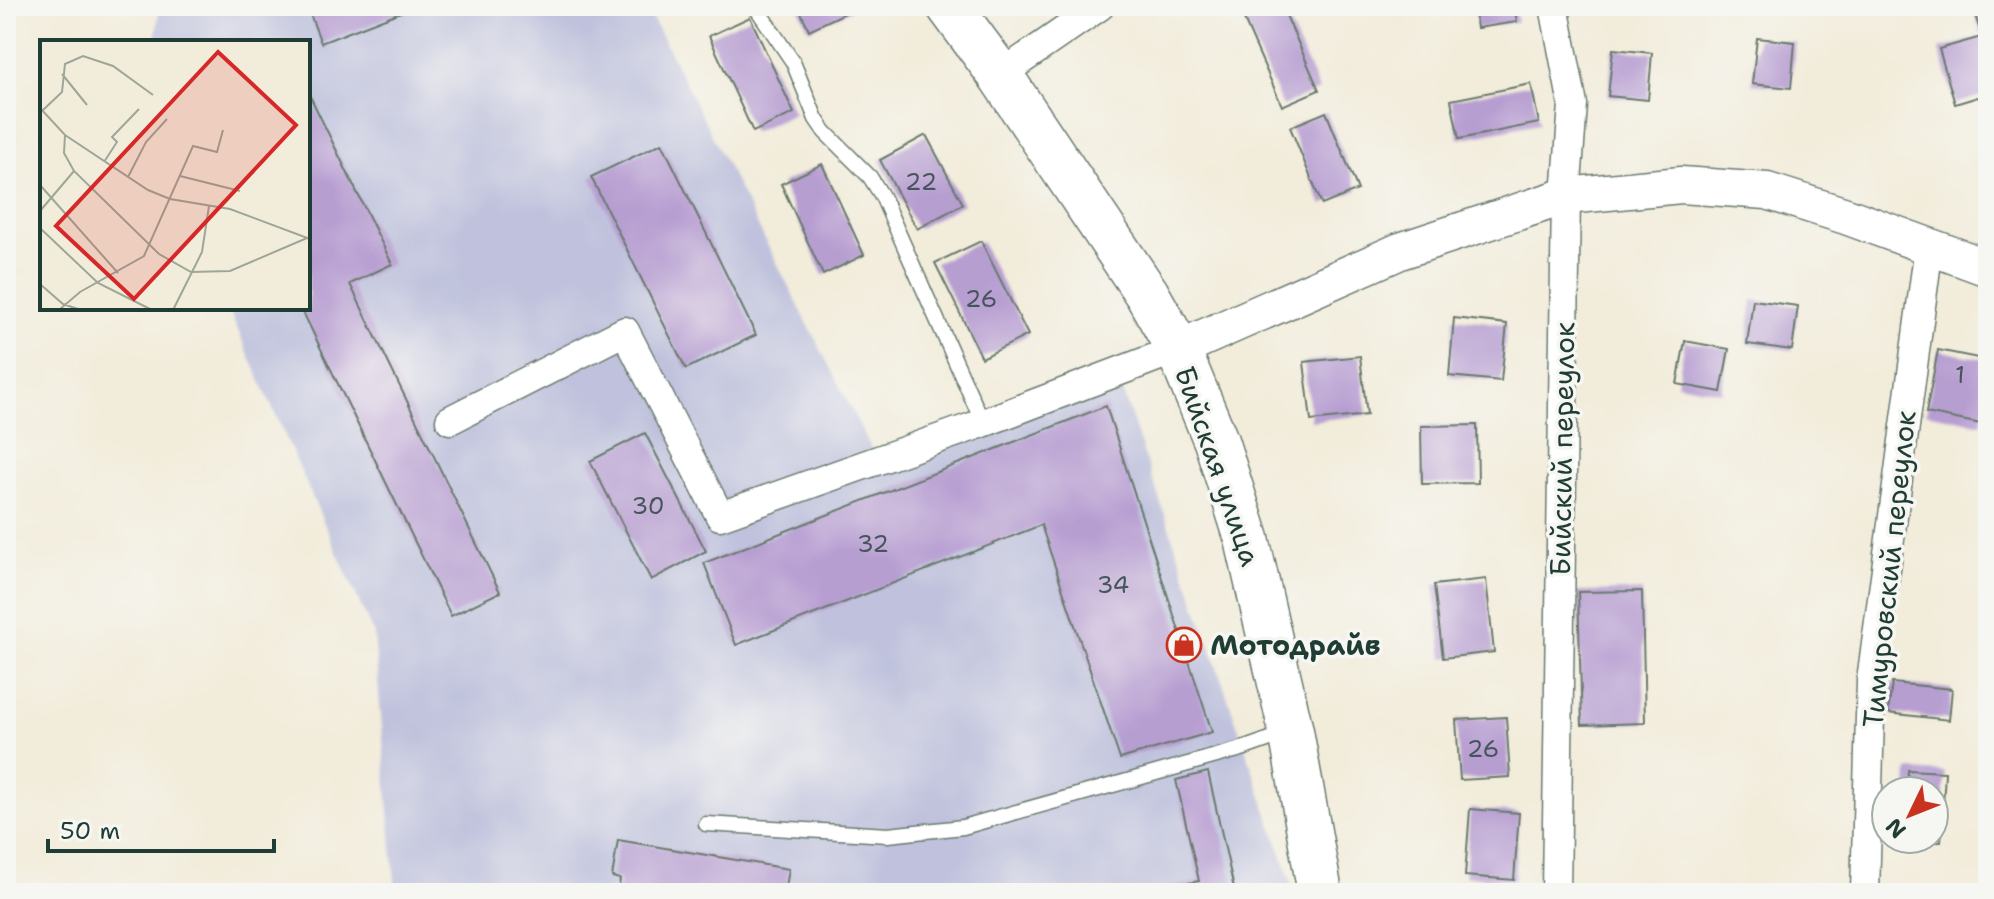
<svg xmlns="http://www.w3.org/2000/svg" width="1994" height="899" viewBox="0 0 1994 899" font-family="'Shantell Sans',sans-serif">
	<rect width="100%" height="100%" fill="#f6f6f2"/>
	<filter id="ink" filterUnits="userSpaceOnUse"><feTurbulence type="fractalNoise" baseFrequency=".0125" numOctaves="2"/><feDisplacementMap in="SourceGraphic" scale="16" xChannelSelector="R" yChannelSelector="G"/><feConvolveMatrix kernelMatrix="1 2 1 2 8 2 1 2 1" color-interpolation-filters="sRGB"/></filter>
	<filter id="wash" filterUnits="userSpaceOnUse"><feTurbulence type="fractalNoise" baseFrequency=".006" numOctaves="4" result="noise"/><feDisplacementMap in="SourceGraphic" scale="32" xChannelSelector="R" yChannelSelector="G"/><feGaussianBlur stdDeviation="1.8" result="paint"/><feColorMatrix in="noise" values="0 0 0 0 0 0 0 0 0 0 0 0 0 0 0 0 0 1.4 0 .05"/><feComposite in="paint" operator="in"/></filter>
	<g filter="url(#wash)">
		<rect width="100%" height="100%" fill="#f2ecda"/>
		<polygon fill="#c0c2dd" points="160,6 646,6 875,456 1113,364 1295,893 396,893 374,635 228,308 308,308 308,42 155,42"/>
		<g id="blocks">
			<g fill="#b79ed1">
				<polygon points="307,6 416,6 321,43"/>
				<polygon points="798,6 860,6 809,30"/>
				<polygon points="1238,6 1282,6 1319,90 1282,106"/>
				<polygon points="1474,6 1514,6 1517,22 1477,28"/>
				<polygon points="1972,6 1988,6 1988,31 1981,33"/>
				<polygon points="750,17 794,113 753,132 709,36"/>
				<polygon points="1988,35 1988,94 1955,104 1939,49"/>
				<polygon points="1757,38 1795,42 1791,88 1752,84"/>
				<polygon points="1613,49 1652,53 1648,100 1608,96"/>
				<polygon points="1531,84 1539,123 1459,139 1451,100"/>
				<polygon points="308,92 392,264 350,284 500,592 451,616 301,308 308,308"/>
				<polygon points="1326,112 1358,190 1322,205 1290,127"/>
				<polygon points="926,135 963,204 917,229 880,160"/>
				<polygon points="662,143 756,335 686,369 591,177"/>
				<polygon points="1988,148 1988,175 1986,175 1982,149"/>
				<polygon points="822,164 864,255 823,275 781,184"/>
				<polygon points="981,241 1028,335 982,358 935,263"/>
				<polygon points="1753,300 1798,306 1792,350 1747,344"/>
				<polygon points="1454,318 1507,324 1501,381 1449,376"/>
				<polygon points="1685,341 1729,349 1721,392 1677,384"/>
				<polygon points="1938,350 1988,360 1988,390 1981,424 1926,413"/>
				<polygon points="1360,356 1367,415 1311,421 1304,362"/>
				<polygon points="1106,406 1212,732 1120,759 1041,525 736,645 704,563"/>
				<polygon points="1477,425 1478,483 1422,484 1421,426"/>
				<polygon points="645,433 706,551 651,580 590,461"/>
				<polygon points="1486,579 1494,652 1443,658 1434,585"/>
				<polygon points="1642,591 1645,723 1582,725 1578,592"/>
				<polygon points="1892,683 1952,689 1949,720 1888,713"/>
				<polygon points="1506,717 1510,777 1460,780 1456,720"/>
				<polygon points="1908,770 1945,772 1941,842 1934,842 1934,791 1907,791"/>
				<polygon points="1208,772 1235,893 1175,893 1173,886 1199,881 1176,780"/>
				<polygon points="1470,809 1519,813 1514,880 1465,876"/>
				<polygon points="618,840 789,869 785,893 618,893 620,879 612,877"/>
			</g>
		</g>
	</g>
	<g filter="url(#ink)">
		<use href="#blocks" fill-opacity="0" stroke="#697a6e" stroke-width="2"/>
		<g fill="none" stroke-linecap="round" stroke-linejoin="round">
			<g stroke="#697a6e" stroke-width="17">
				<g id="service">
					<polyline points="755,6 793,62 816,119 825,132 870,177 882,196 983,423"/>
					<polyline points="706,824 888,835 963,827 1245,748 1287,733"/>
				</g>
			</g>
			<g stroke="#697a6e" stroke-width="31">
				<g id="minor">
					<polyline points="1554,6 1573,105 1566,196 1556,893"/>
					<polyline points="1000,75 1100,6"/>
					<polyline points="450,420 625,331 720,516 983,423 1178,349"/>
					<polyline points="1865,893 1871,681 1929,246"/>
				</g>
			</g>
			<g stroke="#697a6e" stroke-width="39">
				<polyline id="tertiary" points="1178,349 1400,251 1566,196 1681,185 1767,191 1846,216 1988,268"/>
			</g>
			<g stroke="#697a6e" stroke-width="47">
				<polyline id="primary" points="949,6 1000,75 1147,294 1178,349 1216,441 1247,539 1291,731 1320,893"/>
			</g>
			<use href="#service" stroke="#fff" stroke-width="14"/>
			<use href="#minor" stroke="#fff" stroke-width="28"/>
			<use href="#tertiary" stroke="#fff" stroke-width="36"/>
			<use href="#primary" stroke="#fff" stroke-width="44"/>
		</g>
	</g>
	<defs>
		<g id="shop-ring" transform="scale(1.8)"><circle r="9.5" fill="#f6f6f2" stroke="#c8321e" stroke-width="1.5"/><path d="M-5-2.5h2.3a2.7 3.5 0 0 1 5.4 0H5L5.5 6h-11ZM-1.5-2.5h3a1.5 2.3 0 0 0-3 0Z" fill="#c8321e"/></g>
	</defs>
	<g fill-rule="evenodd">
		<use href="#shop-ring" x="1184" y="645"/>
	</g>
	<g text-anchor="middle" stroke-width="7" stroke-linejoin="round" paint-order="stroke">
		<g font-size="24" fill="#45555b">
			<text x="921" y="190">22</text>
			<text x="981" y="307">26</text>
			<text x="1960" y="383">1</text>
			<text x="648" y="514">30</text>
			<text x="873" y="552">32</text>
			<text x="1113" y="593">34</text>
			<text x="1483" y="757">26</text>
		</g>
		<g font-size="28" fill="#1f3d34" stroke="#f6f6f2">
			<text transform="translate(1562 449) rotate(-89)" y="10">Бийский переулок</text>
			<text transform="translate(1218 466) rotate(71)" y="10">Бийская улица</text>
			<text transform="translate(1889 569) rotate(-84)" y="10">Тимуровский переулок</text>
		</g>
		<g font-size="28" font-weight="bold" fill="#1f3d34" stroke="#f6f6f2" text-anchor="start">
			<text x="1210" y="655">Мотодрайв</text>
		</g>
	</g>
	<g transform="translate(40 40)">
		<rect width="270" height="270" fill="#f2ecda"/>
		<path fill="none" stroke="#9ea698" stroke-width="2" d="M22,34L47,65M0,68L25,95L108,150L130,159L190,169L270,199M2,71L22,52L25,24L43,16L73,26L113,55M25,95L24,113L34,131L119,214L151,232L190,231L267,198M64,122L77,102L72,97L99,69M140,136L200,151M88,137L106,102L127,79M0,145L78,233M0,171L34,131M0,188L58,243L112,270M0,244L23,264L41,270M19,270L40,252L104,216L153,106L177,112L183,90M133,270L162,212L169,166"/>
		<path fill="#d62828" fill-opacity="0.15" stroke="#d62828" stroke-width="4" d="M178,12L256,85L94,259L16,186Z"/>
		<rect width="270" height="270" fill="none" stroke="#1f3d34" stroke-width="4"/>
	</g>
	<rect width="1994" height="899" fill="none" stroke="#f6f6f2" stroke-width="32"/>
	<g transform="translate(1910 815) rotate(227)"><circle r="38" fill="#f6f6f2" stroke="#a0aca6" stroke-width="2"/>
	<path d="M0-6L14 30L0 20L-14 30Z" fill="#c8321e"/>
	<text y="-12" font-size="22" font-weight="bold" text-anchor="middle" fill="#1f3d34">N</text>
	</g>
	<path d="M48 839v12h226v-12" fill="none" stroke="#1f3d34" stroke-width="4"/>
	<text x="60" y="839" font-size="24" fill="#1f3d34" stroke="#f6f6f2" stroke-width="6" paint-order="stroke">50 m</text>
</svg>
